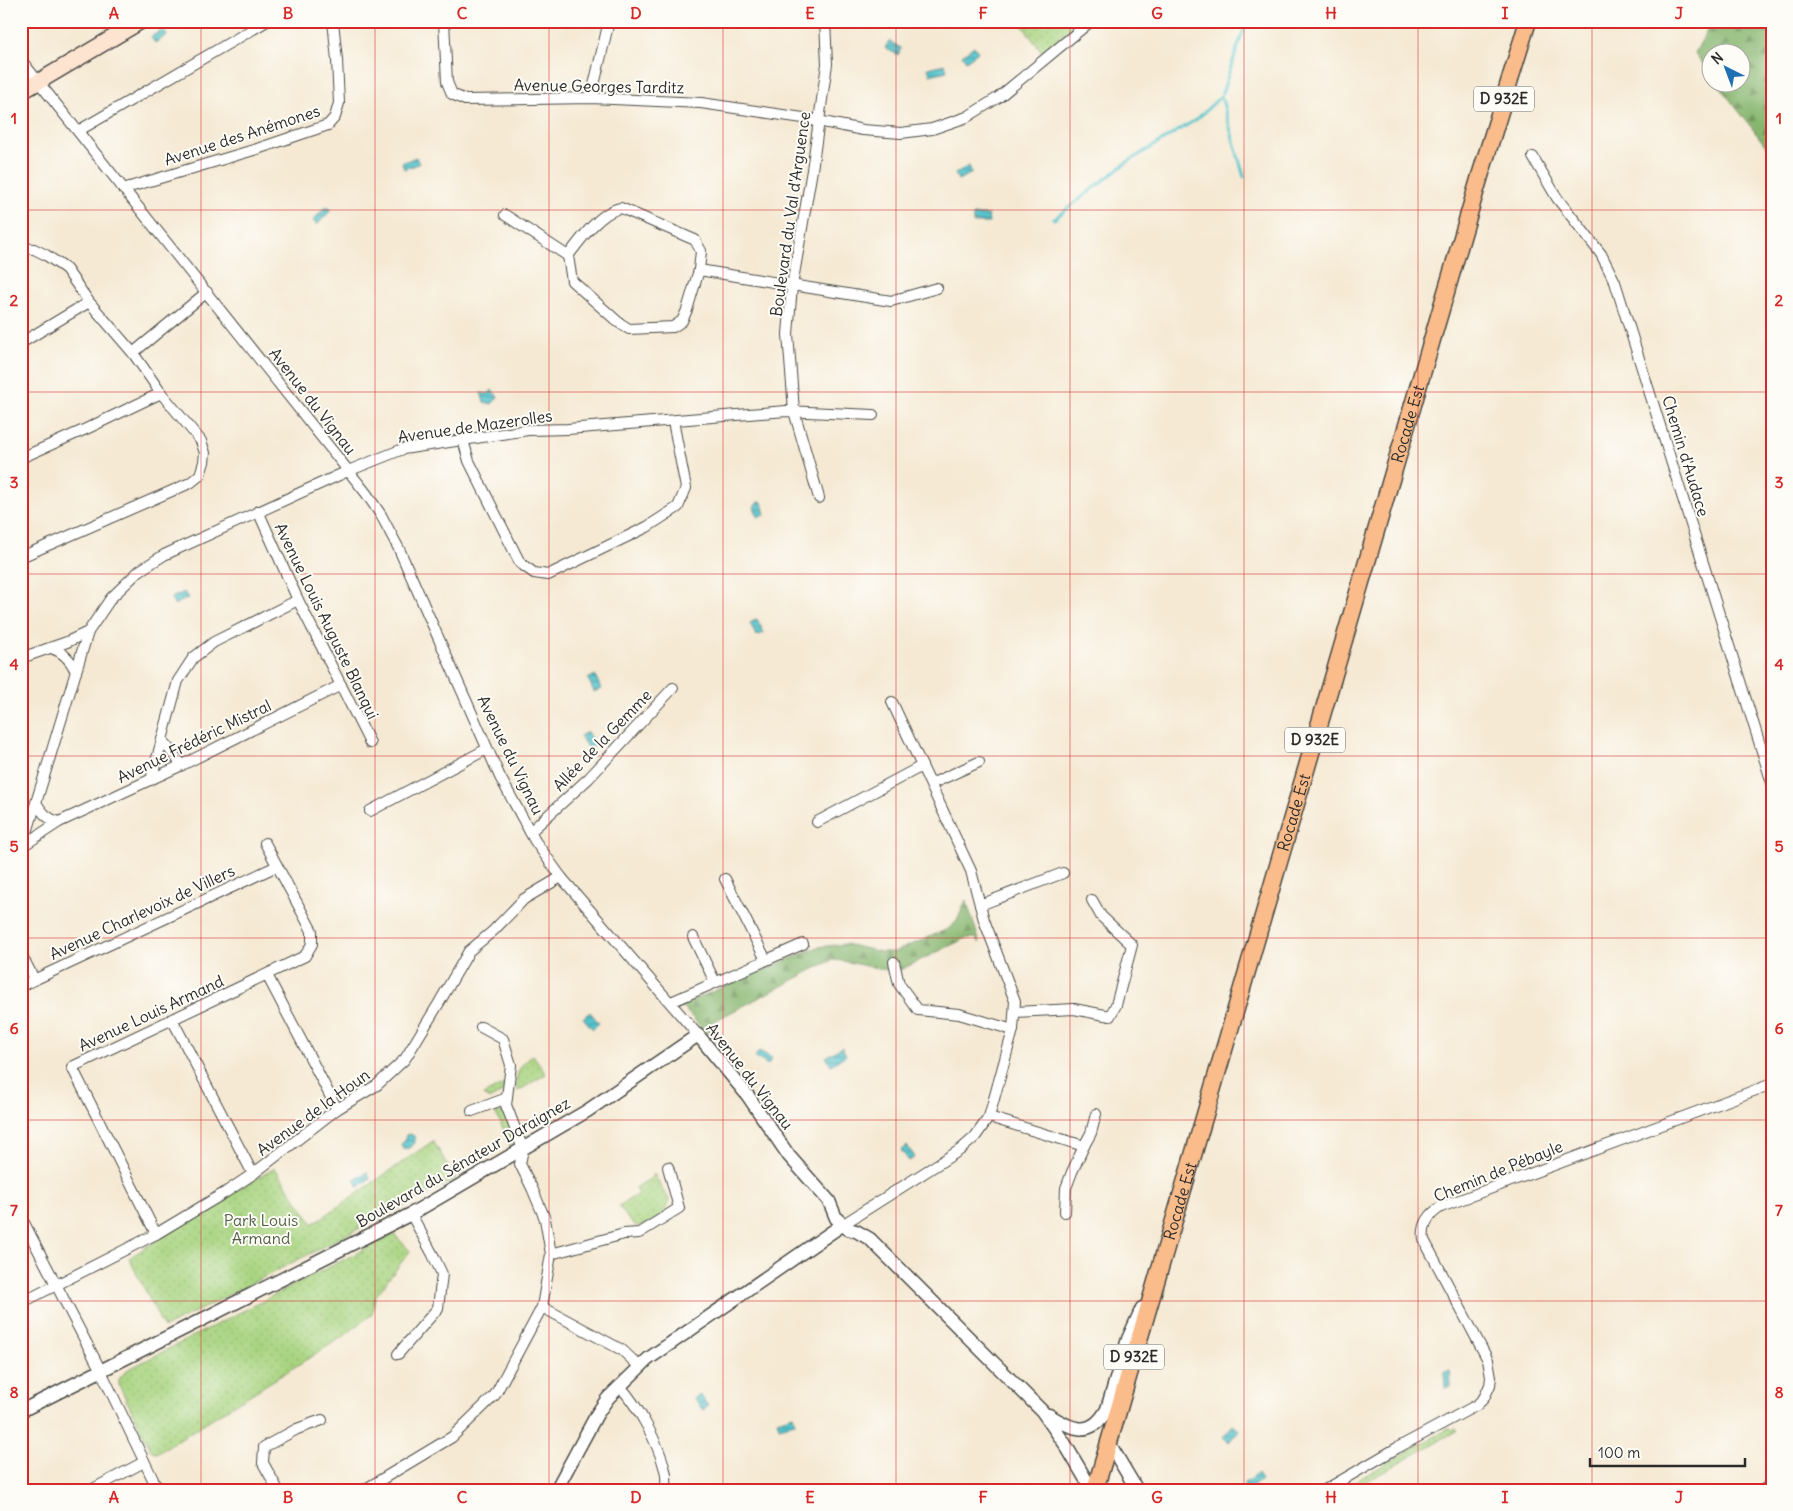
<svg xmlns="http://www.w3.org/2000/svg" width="1793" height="1511" viewBox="0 0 1793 1511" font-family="Delius,sans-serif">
	<defs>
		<pattern id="grass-dots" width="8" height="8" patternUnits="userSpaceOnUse" patternTransform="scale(1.25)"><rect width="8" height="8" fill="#a8d480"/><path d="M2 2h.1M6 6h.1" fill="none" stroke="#91b66f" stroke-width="1.8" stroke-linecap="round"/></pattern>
		<pattern id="forest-firs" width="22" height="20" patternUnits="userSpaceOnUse" patternTransform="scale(1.25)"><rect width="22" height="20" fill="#86b66e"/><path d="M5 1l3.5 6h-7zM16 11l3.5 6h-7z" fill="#6e945b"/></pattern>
		<pattern id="water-rules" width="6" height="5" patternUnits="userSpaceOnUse" patternTransform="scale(1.25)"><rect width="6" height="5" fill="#57c4cc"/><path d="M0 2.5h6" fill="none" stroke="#489fa6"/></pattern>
	</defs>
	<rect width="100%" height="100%" fill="#fdfcf7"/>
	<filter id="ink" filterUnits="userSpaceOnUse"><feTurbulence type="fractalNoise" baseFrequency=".02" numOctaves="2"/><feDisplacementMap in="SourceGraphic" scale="10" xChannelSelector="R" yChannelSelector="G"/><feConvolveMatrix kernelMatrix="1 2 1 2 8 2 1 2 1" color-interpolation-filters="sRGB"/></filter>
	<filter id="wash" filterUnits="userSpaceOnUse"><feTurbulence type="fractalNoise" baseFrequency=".0096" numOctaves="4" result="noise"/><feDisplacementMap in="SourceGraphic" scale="20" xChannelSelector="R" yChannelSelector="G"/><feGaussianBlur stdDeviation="1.12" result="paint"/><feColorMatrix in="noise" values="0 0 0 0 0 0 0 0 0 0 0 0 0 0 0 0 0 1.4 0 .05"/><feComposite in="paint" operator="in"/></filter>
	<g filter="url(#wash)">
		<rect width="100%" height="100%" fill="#f5e9d3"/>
		<g fill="url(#grass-dots)" stroke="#6a8056">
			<polygon points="1019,21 1068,21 1073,27 1042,52"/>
			<path d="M533,1055L546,1074L518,1091C513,1074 521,1065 533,1055Z"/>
			<polygon points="504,1084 504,1089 500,1094 490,1099 483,1095"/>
			<path d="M495,1112H502C509,1122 512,1133 511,1145L509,1144L508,1139Z"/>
			<polygon points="433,1141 456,1179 164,1328 129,1258 216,1202 275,1168 313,1224"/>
			<path d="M654,1174L669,1200C666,1215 652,1225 636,1226L628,1219L619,1206L638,1194L635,1188L653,1177Z"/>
			<polygon points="394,1234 410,1251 375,1297 372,1314 344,1336 157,1453 151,1450 119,1385 119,1379 127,1370"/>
			<polygon points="1450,1428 1452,1430 1456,1428 1458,1430 1351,1490 1339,1490"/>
		</g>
		<g fill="url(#forest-firs)" stroke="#58704c">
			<polygon points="1712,21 1772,21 1772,154 1717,83 1740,82 1740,52 1710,52 1710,74 1695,53"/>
			<path d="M966,900L980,943L975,938H966L900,970C878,972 855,961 832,960L718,1019L711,1028V1038L681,1005L818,947L845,944L881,952H894L948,929L957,921Z"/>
		</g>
		<g fill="url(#water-rules)" stroke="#41787c">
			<polygon points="163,29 167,35 155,43 151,37"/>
			<polygon points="889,41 901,48 898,55 885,48"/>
			<polygon points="974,46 978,52 966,61 962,55"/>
			<polygon points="945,64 947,71 930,75 928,68"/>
			<polygon points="416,157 419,164 404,169 402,163"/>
			<polygon points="969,166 972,173 958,180 955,173"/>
			<polygon points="326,206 331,210 317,225 313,221"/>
			<polygon points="973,215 988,215 989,223 973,223"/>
			<polygon points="492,390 498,397 492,404 484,402 481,393 488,394"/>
			<polygon points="758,502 762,502 765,515 758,517 754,507"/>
			<polygon points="184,592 188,598 174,605 171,598"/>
			<polygon points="757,619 764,633 756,636 750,623"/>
			<polygon points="595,675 601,689 594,692 588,679"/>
			<polygon points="587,732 595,745 588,749 580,736"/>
			<polygon points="590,1012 599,1023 593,1029 583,1018"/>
			<polygon points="842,1047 846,1055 831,1065 826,1057"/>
			<polygon points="759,1051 772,1058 768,1065 755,1057"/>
			<polygon points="410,1134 414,1136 415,1143 407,1149 403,1149 401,1144 404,1142 406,1135"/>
			<polygon points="907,1146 915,1157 909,1161 901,1150"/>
			<polygon points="367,1172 370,1178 359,1187 354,1180"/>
			<polygon points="1450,1371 1451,1387 1445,1388 1444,1372"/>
			<polygon points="700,1394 708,1406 703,1410 694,1399"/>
			<polygon points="793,1415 795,1423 779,1427 777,1420"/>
			<polygon points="1233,1425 1239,1430 1229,1442 1223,1437"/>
			<polygon points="1257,1474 1261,1480 1248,1490 1243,1484"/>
		</g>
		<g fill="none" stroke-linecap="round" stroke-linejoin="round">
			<g stroke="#57c4cc" stroke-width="3">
				<polyline points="1339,21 1340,23"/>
				<polyline points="1221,96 1244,177"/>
				<polyline points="1054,219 1126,163 1197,119 1221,96 1244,29 1249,21"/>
			</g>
		</g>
	</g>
	<g filter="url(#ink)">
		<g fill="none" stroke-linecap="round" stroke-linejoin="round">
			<g stroke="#494844" stroke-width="12">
				<g id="minor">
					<polyline points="444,21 447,82 452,94 465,100 591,98 701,103 803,118 863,130 901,133 932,129 967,117 999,97 1091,21"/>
					<polyline points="21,60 366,493 381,515 399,549 500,777 535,841 561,877 698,1035"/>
					<polyline points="591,98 609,21"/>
					<polyline points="78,131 267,21"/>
					<polyline points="1533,157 1557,198 1601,254 1615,282 1772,783"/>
					<polyline points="123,189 257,149 328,125 335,117 339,103 337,60 333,21"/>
					<path d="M621,208L695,240L701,251L699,270L687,310L682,321L673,327L629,329L618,322L572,281L568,256C580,240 601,211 621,208Z"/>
					<polyline points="505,215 568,256"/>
					<polyline points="21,248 34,249 46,255 66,269 89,302 133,353 161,393 201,441 205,453 204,462 200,475 190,483 21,557"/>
					<polyline points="699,270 891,301 937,288"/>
					<polyline points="21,343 89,302"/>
					<polyline points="133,353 207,292"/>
					<polyline points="463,440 469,461 520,563 534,573 548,575 647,527 678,507 686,488 673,421"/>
					<polyline points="21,458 86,429 161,393"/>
					<polyline points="819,498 794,411 788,334 792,286 812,170 827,64 825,21"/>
					<polyline points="258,511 298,600 370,743"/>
					<path d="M51,648C64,652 71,660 76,672"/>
					<polyline points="21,658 67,642 88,632 111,598 139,571 164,555 348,471 403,449 528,430 568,429 786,411 873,415"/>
					<polyline points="162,740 182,765"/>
					<polyline points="151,780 178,681 193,658 214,642 298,600"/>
					<polyline points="931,784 979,762"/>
					<path d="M36,803C43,813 47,819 59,822"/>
					<polyline points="370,811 487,749"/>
					<polyline points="817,822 922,766"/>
					<polyline points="530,832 589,778 673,688"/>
					<polyline points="24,845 59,822 182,765 341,685"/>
					<polyline points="21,852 88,632"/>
					<polyline points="725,879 766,960"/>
					<polyline points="980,905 1063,873"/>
					<polyline points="693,937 715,982"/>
					<polyline points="21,954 34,979"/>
					<polyline points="894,962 899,984 918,1010 959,1014 1013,1030"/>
					<polyline points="267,975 337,1109"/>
					<polyline points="21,986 277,866"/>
					<polyline points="671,1002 803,944"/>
					<polyline points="1015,1012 1074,1009 1110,1016 1116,1005 1132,945 1101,916 1092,900"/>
					<polyline points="172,1019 253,1174"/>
					<polyline points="472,1111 507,1098"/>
					<polyline points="989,1117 1084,1146 1091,1133 1096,1114"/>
					<polyline points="1065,1212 1066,1188 1072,1172 1084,1146"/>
					<polyline points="21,1217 101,1371 158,1490"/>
					<polyline points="842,1225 960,1150 975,1137 989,1117 1013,1030 1015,1001 984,920 971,871 892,702"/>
					<polyline points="156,1234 72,1067 305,956 312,944 312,931 265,843"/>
					<polyline points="551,1254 624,1234 639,1233 679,1208 668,1167"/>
					<polyline points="21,1303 156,1234 226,1192 253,1174 337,1109 377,1085 405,1059 439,1003 469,951 493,931 524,899 561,877"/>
					<polyline points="542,1307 622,1350 640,1367"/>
					<polyline points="398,1354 438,1308 442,1274 433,1255 411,1214"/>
					<path d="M620,1386C639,1408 658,1442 665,1470C667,1476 666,1483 666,1490"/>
					<polyline points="91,1490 144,1462"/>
					<polyline points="278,1490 263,1463 264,1447 297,1429 322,1420"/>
					<polyline points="364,1490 452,1437 495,1395 542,1307 551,1254 545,1219 532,1188 520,1164 523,1149 506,1105 511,1065 503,1039 481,1027"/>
					<polyline points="843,1490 844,1490"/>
					<path d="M1325,1490L1397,1448L1477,1405L1484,1398L1490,1385L1491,1377L1488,1360L1424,1240C1422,1225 1428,1215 1441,1207L1772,1084"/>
					<polyline points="1763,1490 1772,1483"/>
				</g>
			</g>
			<g stroke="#494844" stroke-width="15">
				<g id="tertiary">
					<polyline points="21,1411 411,1214 587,1111 698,1035 748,1096 789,1156 829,1201 836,1218 848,1229 856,1231 870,1239 1042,1411 1065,1444 1092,1490"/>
					<path d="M1049,1415C1071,1429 1091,1439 1107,1409L1128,1339L1142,1308"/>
					<polyline points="1109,1443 1137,1490"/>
					<polyline points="556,1490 597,1414 608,1398 648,1359 842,1225"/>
				</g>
			</g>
			<g stroke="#494844" stroke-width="18">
				<polyline id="secondary" points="21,92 141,21"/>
			</g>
			<g stroke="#494844" stroke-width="19">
				<g id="primary">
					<path id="s1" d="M1095,1490L1480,176L1528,21"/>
				</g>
			</g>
			<use href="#minor" stroke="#fff" stroke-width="10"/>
			<use href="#tertiary" stroke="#fff" stroke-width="12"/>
			<use href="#secondary" stroke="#fde4d0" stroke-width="15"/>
			<use href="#primary" stroke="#f9bc8a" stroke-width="16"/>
		</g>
	</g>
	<path fill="none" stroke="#d62828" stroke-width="1" stroke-opacity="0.55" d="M201,21V1490M375,21V1490M549,21V1490M723,21V1490M896,21V1490M1070,21V1490M1244,21V1490M1418,21V1490M1592,21V1490M21,210H1772M21,392H1772M21,574H1772M21,756H1772M21,938H1772M21,1120H1772M21,1301H1772"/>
	<g text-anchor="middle" stroke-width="4" stroke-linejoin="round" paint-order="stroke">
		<g fill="#fdfcf7" stroke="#6a6a68" stroke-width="1">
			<rect x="1474" y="86.5" width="60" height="25" rx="4"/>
			<rect x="1285" y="727.5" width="60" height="25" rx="4"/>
			<rect x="1104" y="1344.5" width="60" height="25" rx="4"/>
		</g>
		<g font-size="15" font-weight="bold" fill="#2b2b2b">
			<text x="1504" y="104">D 932E</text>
			<text x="1315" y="745">D 932E</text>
			<text x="1134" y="1362">D 932E</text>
		</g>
		<g font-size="16" fill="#2b2b2b" stroke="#fdfcf7">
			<text transform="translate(599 86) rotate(1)" y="6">Avenue Georges Tarditz</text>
			<text transform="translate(242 135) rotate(-18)" y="6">Avenue des Anémones</text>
			<text transform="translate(790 214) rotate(-82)" y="6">Boulevard du Val d'Arguence</text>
			<text transform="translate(313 401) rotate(52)" y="6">Avenue du Vignau</text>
			<text dy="6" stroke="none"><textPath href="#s1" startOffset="1111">Rocade Est</textPath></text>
			<text transform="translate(475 426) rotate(-8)" y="6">Avenue de Mazerolles</text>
			<text transform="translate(1686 456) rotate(73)" y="6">Chemin d'Audace</text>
			<text transform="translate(327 621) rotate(64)" y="6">Avenue Louis Auguste Blanqui</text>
			<text transform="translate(602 740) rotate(-46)" y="6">Allée de la Gemme</text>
			<text transform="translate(194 741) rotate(-26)" y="6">Avenue Frédéric Mistral</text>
			<text transform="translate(511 755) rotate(64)" y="6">Avenue du Vignau</text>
			<text dy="6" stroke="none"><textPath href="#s1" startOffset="706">Rocade Est</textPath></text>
			<text transform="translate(142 912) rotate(-25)" y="6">Avenue Charlevoix de Villers</text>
			<text transform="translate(151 1013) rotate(-25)" y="6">Avenue Louis Armand</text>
			<text transform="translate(750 1076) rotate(52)" y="6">Avenue du Vignau</text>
			<text transform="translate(313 1112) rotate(-36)" y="6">Avenue de la Houn</text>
			<text transform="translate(463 1162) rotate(-30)" y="6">Boulevard du Sénateur Daraignez</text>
			<text transform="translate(1498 1171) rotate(-22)" y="6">Chemin de Pébayle</text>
			<text dy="6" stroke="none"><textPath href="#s1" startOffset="301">Rocade Est</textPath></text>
		</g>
		<g font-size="16" fill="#505e44" stroke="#fdfcf7">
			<text x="261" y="1226">Park Louis<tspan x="261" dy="18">Armand</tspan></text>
		</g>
	</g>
	<rect width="1793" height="1511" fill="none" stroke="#fdfcf7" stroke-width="55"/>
	<g transform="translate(1726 68) rotate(318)"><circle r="24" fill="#fdfcf7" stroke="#a9a8a5"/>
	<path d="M0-4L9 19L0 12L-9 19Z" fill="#1f6fb2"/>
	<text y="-8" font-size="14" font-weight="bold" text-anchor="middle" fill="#2b2b2b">N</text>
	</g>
	<path d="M1590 1458v8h155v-8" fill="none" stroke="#2b2b2b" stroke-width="2.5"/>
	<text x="1598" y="1458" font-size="15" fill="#2b2b2b" stroke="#fdfcf7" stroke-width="4" paint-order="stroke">100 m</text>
	<rect x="28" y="28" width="1738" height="1456" fill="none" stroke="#d62828" stroke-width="2"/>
	<g font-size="16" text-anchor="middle" font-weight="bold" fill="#d62828">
		<text x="114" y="19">A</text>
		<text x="288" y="19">B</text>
		<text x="462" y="19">C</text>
		<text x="636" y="19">D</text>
		<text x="810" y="19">E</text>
		<text x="983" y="19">F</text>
		<text x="1157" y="19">G</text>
		<text x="1331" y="19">H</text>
		<text x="1505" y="19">I</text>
		<text x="1679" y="19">J</text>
		<text x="14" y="124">1</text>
		<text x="1779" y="124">1</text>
		<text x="14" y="306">2</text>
		<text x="1779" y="306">2</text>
		<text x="14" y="488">3</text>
		<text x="1779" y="488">3</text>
		<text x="14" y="670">4</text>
		<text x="1779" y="670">4</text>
		<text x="14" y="852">5</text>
		<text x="1779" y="852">5</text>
		<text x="14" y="1034">6</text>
		<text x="1779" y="1034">6</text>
		<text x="14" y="1216">7</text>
		<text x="1779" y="1216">7</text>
		<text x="14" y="1398">8</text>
		<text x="1779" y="1398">8</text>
		<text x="114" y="1503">A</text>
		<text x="288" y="1503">B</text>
		<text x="462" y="1503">C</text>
		<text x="636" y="1503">D</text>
		<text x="810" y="1503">E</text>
		<text x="983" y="1503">F</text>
		<text x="1157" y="1503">G</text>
		<text x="1331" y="1503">H</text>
		<text x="1505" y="1503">I</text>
		<text x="1679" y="1503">J</text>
	</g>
</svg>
